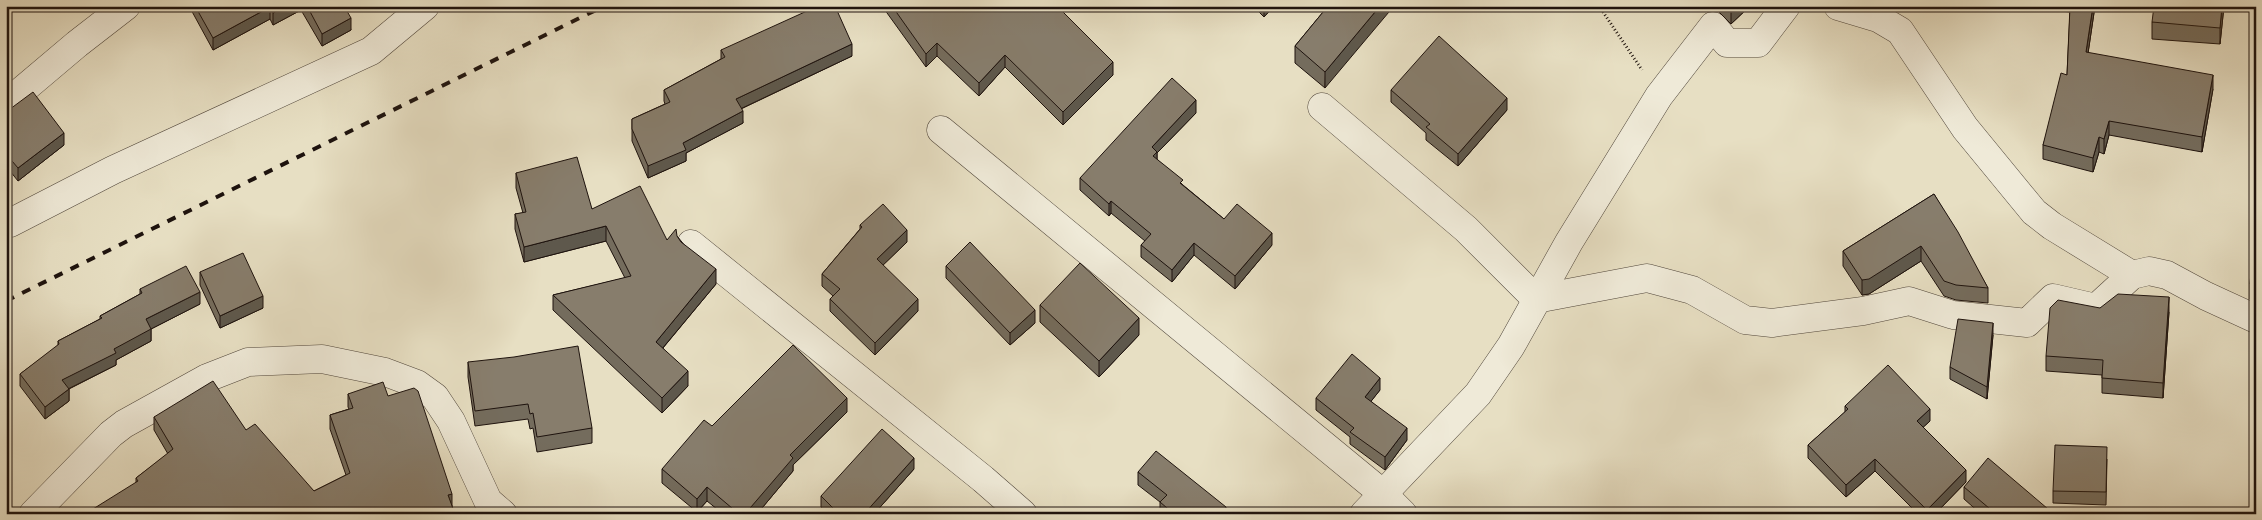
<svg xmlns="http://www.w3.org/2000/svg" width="2262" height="520" viewBox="0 0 2262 520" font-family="Vollkorn,serif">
	<rect width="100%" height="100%" fill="#e7dfc3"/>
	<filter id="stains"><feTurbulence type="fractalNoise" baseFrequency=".004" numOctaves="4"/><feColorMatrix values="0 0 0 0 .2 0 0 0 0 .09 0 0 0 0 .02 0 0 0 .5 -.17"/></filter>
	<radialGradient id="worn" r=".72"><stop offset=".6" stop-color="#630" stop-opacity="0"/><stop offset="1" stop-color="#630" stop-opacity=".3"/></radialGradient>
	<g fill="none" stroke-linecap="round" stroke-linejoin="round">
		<g stroke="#50463b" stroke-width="29">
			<g id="minor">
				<polyline points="1838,6 1878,18 1900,31 1965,128 2034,212 2052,226 2132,275"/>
				<polyline points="6,104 77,44 126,6"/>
				<polyline points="1322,107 1466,229 1536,299 1647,278 1692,290 1745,320 1772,323 1863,311 1909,301 1953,315 2027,323 2053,298 2096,308 2132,275 2149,271 2167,275 2206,296 2256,319"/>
				<polyline points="941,130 1382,493 1403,514"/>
				<polyline points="6,222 10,223 113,170 371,51 425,6"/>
				<polyline points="691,244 983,479 1023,514"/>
				<polyline points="33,514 111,434 124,424 207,378 248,362 322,359 385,372 417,384 435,397 451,421 488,501 503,514"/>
				<polyline points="1364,514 1478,394 1511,346 1569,242 1659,96 1713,26 1727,43 1758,43 1786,6"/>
			</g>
		</g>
		<polyline stroke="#1e130e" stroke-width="3" stroke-dasharray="1 2.5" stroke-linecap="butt" points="1599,6 1642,70"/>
		<use href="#minor" stroke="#efead8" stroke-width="28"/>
		<polyline stroke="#1e130e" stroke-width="4" stroke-dasharray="9 9" stroke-linecap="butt" points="6,301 604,6"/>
	</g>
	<g fill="#746c5d" stroke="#1e130e">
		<polygon points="189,6 344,6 351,30 322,46 301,10 273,25 270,19 213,50"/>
		<polygon points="882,6 1057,6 1113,75 1063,125 1005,67 979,96 937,56 926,67"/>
		<polygon points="1253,6 1274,6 1264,17"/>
		<polygon points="1328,6 1325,88 1295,63 1295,46"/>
		<polygon points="1702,6 1750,6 1731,24 1718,11 1707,12"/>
		<polygon points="2042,6 2095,6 2088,53 2213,89 2202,152 2109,135 2104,154 2099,152 2093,172 2043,159 2043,145 2067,75 2070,12 2042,9"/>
		<polygon points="2224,6 2220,44 2152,39 2152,22"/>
		<polygon points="721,50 852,56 741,109 743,123 686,153 686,161 648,178 632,141 632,119 665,104 664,101 664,90 721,59"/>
		<polygon points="1391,90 1507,110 1458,166 1426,140 1426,133 1391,102"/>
		<polygon points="6,112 64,145 18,181 6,166"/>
		<polygon points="1196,113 1157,153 1157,159 1183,185 1224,219 1272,245 1235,289 1194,255 1172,282 1141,257 1141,245 1145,241 1111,213 1109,216 1080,190 1080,178"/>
		<polygon points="516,173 592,209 667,240 677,236 716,284 663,348 688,386 662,413 553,310 553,295 625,278 606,241 524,262 515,229 515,214 523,213 516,188"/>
		<polygon points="2256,188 2256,302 2250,299 2250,284 2254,234 2251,234 2251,219"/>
		<polygon points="1934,194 1988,288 1988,303 1956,300 1944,296 1921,261 1869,294 1862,295 1843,266 1843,251"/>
		<polygon points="860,225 907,242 883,265 918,311 875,355 830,311 830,299 833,296 822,286 822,274 860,229"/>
		<polygon points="946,266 1035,323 1010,345 946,278"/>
		<polygon points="200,272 263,308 220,328 200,285"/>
		<polygon points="140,289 200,304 151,329 151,341 116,360 116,365 69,389 69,401 45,419 20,386 20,374 58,346 58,341 100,319 100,316 140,294"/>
		<polygon points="1040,305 1139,335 1099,377 1040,322"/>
		<polygon points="2100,308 2169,312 2163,398 2102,393 2102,375 2046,371 2046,356"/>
		<polygon points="1993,335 1987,399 1950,379 1950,367"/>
		<polygon points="468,362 592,428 592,443 537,452 533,428 530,429 528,419 475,426 468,377"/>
		<polygon points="1380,390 1371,401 1407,440 1385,470 1350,444 1350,437 1316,410 1316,398"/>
		<polygon points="348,394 388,396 452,506 136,482 136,478 168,454 154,430 154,417 246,430 314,491 346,475 330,429 330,415 349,409 348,407"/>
		<polygon points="1845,406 1930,421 1923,427 1966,482 1935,514 1918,514 1875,471 1846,497 1808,458 1808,445 1845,412"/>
		<polygon points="847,412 793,465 793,471 757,514 723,514 707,501 697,512 662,483 662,469 712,426"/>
		<polygon points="2107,459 2106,505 2053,503 2053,491"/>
		<polygon points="914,469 874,514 828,514 821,507 821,496"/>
		<polygon points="1138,472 1226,514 1160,514 1160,502 1138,485"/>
		<polygon points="1964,487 2048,514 1981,514 1964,499"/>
	</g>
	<g fill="#5e584c" stroke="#1e130e">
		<polygon points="285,6 301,6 301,10 273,25 273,13"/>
		<polygon points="1264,6 1274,6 1264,17"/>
		<polygon points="1380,6 1394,6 1325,88 1325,72"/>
		<polygon points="1733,6 1750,6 1731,24 1731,7"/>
		<polygon points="2093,6 2095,6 2086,67 2086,52"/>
		<polygon points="2222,6 2224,6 2220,44 2220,28"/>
		<polygon points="270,7 270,19 213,50 213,38"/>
		<polygon points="351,18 351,30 322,46 322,34"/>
		<polygon points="937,43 937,56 926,67 926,54"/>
		<polygon points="852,44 852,56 736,111 736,99"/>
		<polygon points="1005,55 1005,67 979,96 979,83"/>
		<polygon points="1113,62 1113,75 1063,125 1063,112"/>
		<polygon points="2213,75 2213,89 2202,152 2202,137"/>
		<polygon points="1507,98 1507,110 1458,166 1458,154"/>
		<polygon points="1196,100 1196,113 1157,153 1157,164 1153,168 1152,147"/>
		<polygon points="743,111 743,123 686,153 686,161 648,178 648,166 683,143"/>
		<polygon points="2109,121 2109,135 2104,154 2104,139"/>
		<polygon points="64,133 64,145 18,181 18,168"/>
		<polygon points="2099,137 2099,152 2093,172 2093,158"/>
		<polygon points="1111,201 1111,213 1109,216 1109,204"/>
		<polygon points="606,226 606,241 524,262 524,247"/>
		<polygon points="907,230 907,242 877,271 877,259"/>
		<polygon points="1272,233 1272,245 1235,289 1235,276"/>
		<polygon points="1194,243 1194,255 1172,282 1172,270"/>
		<polygon points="1921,246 1921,261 1869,294 1862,295 1862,280"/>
		<polygon points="716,269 716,284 656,356 656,342"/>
		<polygon points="200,292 200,304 151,329 151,341 116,360 116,365 62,392 62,380 114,349 146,319"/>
		<polygon points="263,296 263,308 220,328 220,316"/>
		<polygon points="2169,297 2169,312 2163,398 2163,383"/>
		<polygon points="918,299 918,311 875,355 875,343"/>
		<polygon points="1035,310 1035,323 1010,345 1010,333"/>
		<polygon points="1139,318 1139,335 1099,377 1099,361"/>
		<polygon points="1993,323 1993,335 1987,399 1987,387"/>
		<polygon points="688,371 688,386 662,413 662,398"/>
		<polygon points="1380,378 1380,390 1365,409 1365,397"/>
		<polygon points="69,389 69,401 45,419 45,407"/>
		<polygon points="847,398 847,412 793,465 793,471 757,514 745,514 790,455"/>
		<polygon points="1930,409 1930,421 1917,433 1917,421"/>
		<polygon points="1407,428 1407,440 1385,470 1385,457"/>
		<polygon points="914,458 914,469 874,514 864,514"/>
		<polygon points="1875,459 1875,471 1846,497 1846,485"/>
		<polygon points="1966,470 1966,482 1935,514 1927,514 1927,510"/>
		<polygon points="707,487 707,501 697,512 697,499"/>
		<polygon points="452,494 452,508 448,495"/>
		<polygon points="1226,507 1226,514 1221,514"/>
	</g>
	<g fill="#877d6c" stroke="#1e130e">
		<polygon points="195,6 285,6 273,13 270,7 213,38"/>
		<polygon points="307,6 344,6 351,18 322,34"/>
		<polygon points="818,6 835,6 852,44 736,99 743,111 683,143 686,150 648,166 632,129 632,119 670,102 664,90 725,57 721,50"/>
		<polygon points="892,6 1057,6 1113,62 1063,112 1005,55 979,83 937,43 926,54"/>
		<polygon points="1328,6 1380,6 1325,72 1295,46"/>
		<polygon points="2070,6 2093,6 2086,52 2213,75 2202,137 2109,121 2104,139 2099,137 2093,158 2043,145 2061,73 2067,75"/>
		<polygon points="2154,6 2222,6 2220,28 2152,22"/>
		<polygon points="1439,36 1507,98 1458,154 1426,127 1430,124 1391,90"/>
		<polygon points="1172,78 1196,100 1152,147 1157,152 1153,156 1183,180 1180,183 1224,219 1237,204 1272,233 1235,276 1194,243 1172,270 1141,245 1151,234 1111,201 1109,204 1080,178"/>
		<polygon points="33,92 64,133 18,168 6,154 6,112"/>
		<polygon points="577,157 592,209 640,186 667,240 676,229 677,236 681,242 716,269 656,342 688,371 662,398 553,295 631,276 606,226 524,247 515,214 526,212 516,173"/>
		<polygon points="2256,188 2256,287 2250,284 2256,220 2251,219"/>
		<polygon points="1934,194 1958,232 1988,288 1956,285 1944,281 1921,246 1869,279 1862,280 1843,251"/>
		<polygon points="883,204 907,230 877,259 918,299 875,343 830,299 840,289 822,274 862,227 860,225"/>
		<polygon points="970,242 1035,310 1010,333 946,266"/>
		<polygon points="243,253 263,296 220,316 200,272"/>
		<polygon points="1080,263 1139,318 1099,361 1040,305"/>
		<polygon points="186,266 200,292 146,319 151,329 114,349 116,353 62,380 69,389 45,407 20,374 59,344 58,341 102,318 100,316 142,293 140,289"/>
		<polygon points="2118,294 2169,297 2163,383 2102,378 2103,360 2046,356 2050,308 2058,300 2100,308"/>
		<polygon points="1958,319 1993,323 1987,387 1950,367"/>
		<polygon points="793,345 847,398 790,455 793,458 745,514 739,514 707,487 697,499 662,469 704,420 712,426"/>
		<polygon points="578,346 592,428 537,437 533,413 530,414 528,404 475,411 468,362 514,357"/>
		<polygon points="1352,354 1380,378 1365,397 1407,428 1385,457 1350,432 1354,428 1316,398"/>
		<polygon points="1888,365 1930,409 1917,421 1966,470 1927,510 1875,459 1846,485 1808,445 1848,409 1845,406"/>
		<polygon points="213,381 246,430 255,424 314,491 350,473 330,415 353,408 348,394 383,382 388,396 414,388 418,391 452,494 448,495 455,514 85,514 138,481 136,478 173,449 154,417"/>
		<polygon points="882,429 914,458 864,514 839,514 821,496"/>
		<polygon points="2055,445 2107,447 2106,492 2053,491"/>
		<polygon points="1156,451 1226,507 1221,514 1174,514 1160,502 1167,495 1138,472"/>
		<polygon points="1988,458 2048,509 2044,514 1996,514 1964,487"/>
	</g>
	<rect width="2262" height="520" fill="none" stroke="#e7dfc3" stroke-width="25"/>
	<rect x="8" y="8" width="2247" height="505" fill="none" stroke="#1e130e" stroke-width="2.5"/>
	<rect x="12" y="12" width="2237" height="495" fill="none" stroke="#1e130e"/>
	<rect width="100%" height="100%" filter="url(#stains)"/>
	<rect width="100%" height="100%" fill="url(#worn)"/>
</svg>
